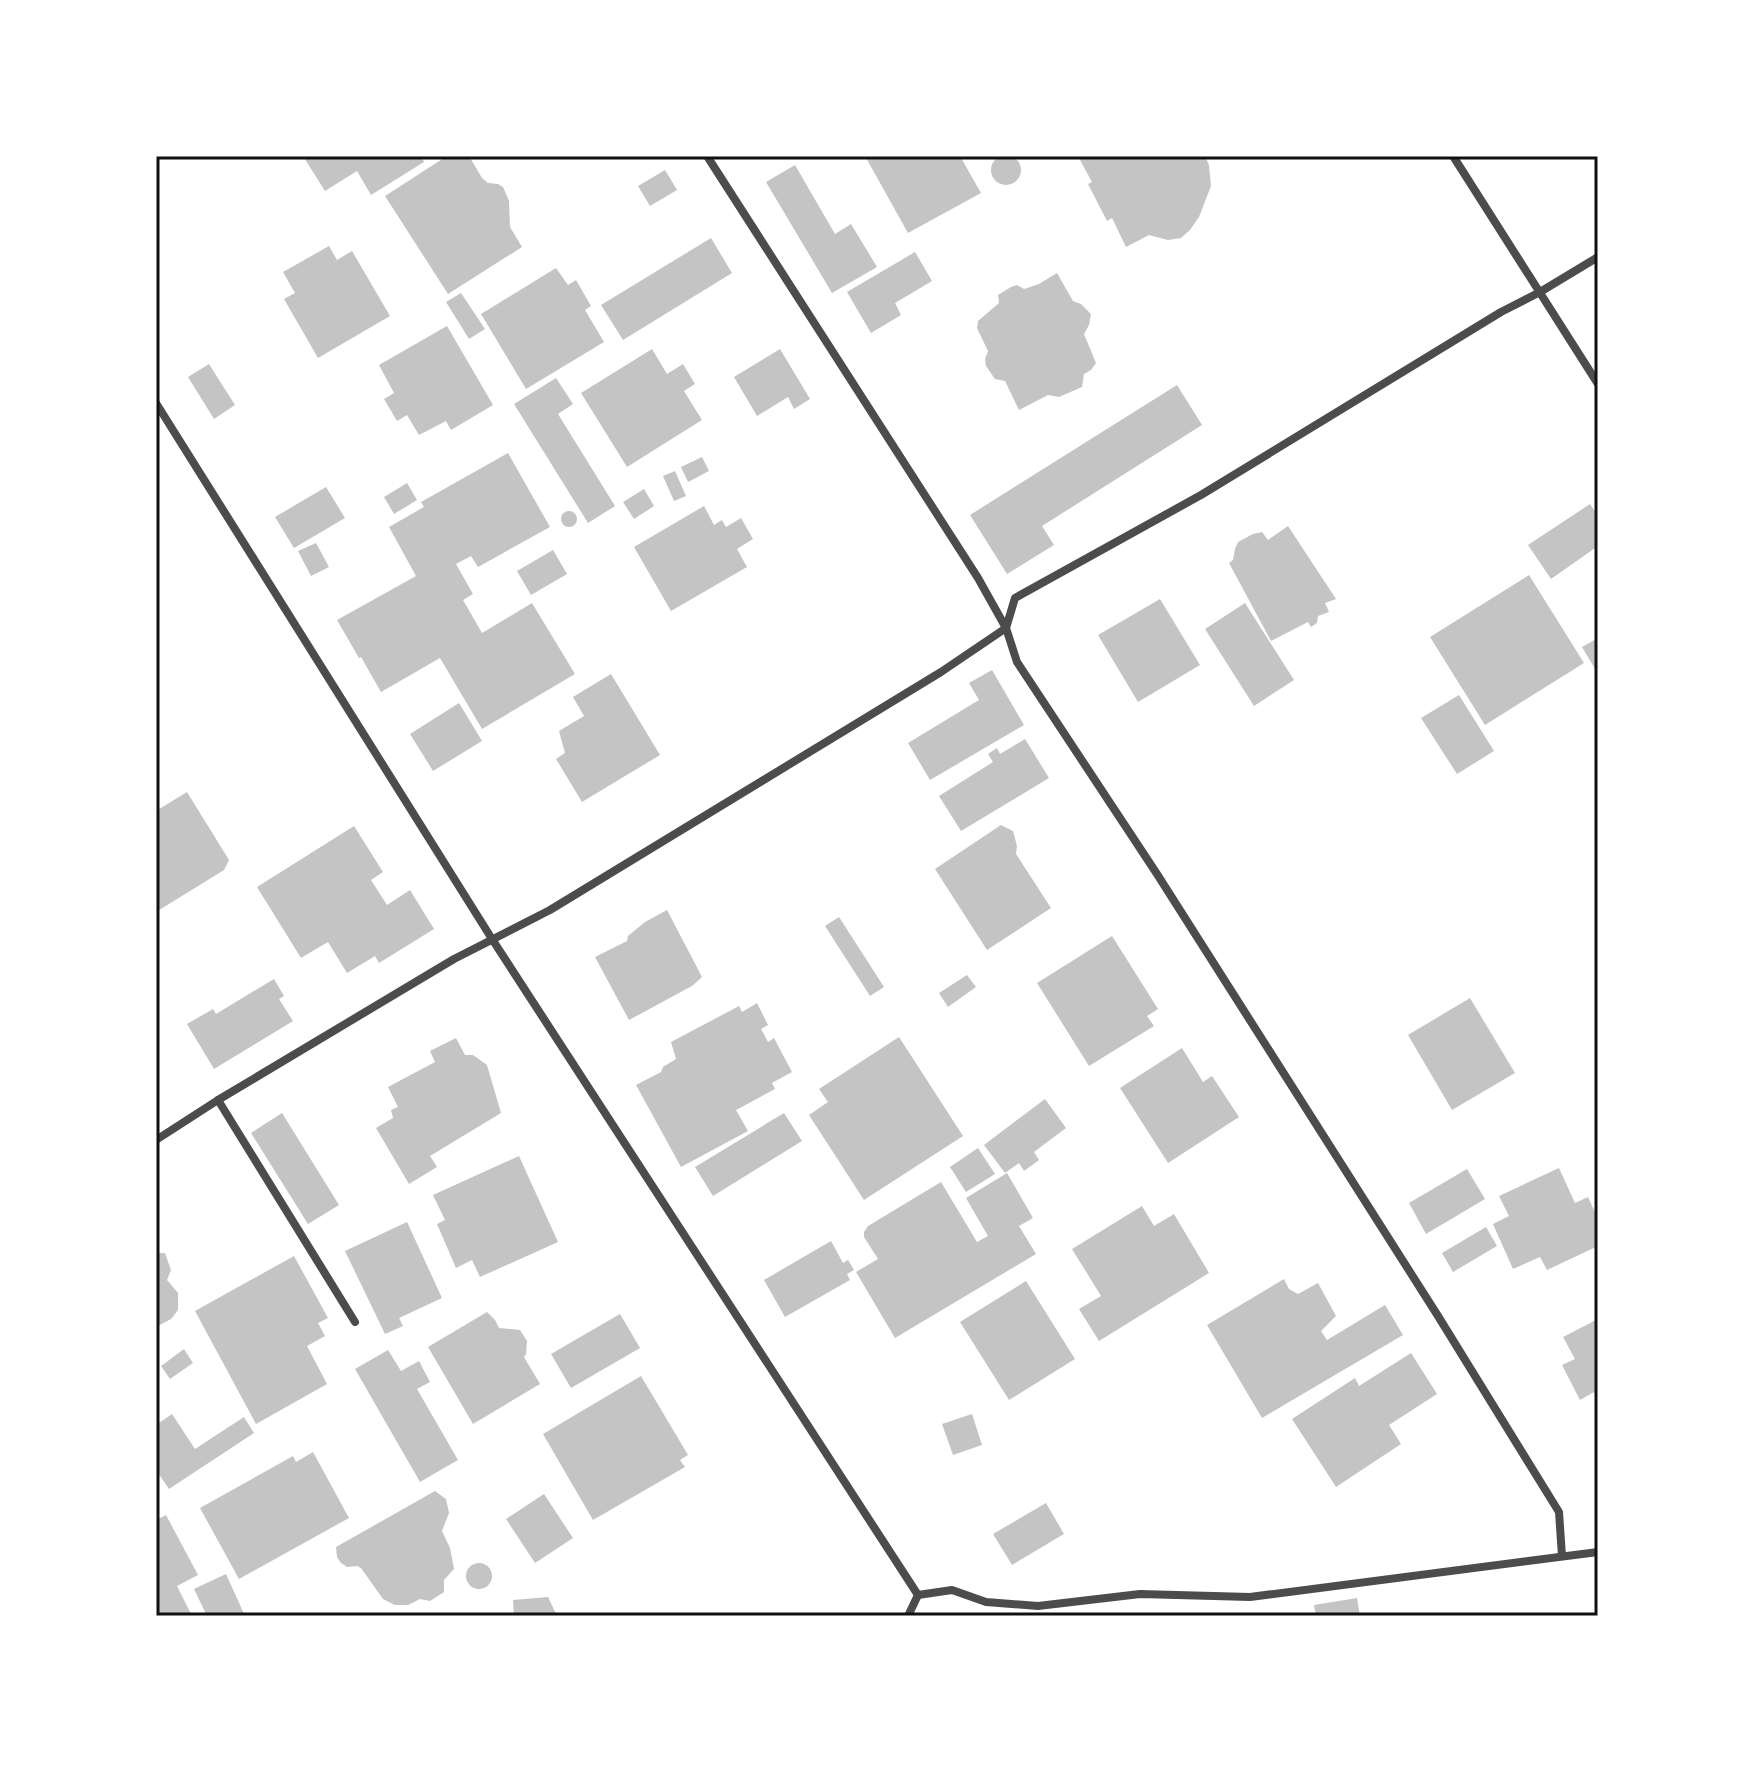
<svg xmlns="http://www.w3.org/2000/svg" width="1754" height="1772" viewBox="0 0 1754 1772" font-family="'Golos Text',sans-serif">
	<rect width="100%" height="100%" fill="#fff"/>
	<g fill="#c4c4c4">
		<circle cx="1006" cy="170" r="15"/>
		<polygon points="303,156 421,156 424,162 371,195 357,171 325,191"/>
		<polygon points="447,156 469,156 482,178 488,183 498,184 503,187 509,201 510,227 522,247 448,294 385,196"/>
		<polygon points="865,156 960,156 981,193 908,233"/>
		<polygon points="1082,156 1205,156 1209,165 1211,186 1199,217 1190,230 1181,238 1168,240 1149,235 1126,247 1112,218 1107,221 1088,184 1092,182 1079,158"/>
		<polygon points="795,165 835,234 851,224 877,267 832,293 766,182"/>
		<polygon points="665,170 677,190 650,206 638,186"/>
		<polygon points="711,238 732,273 623,340 601,305"/>
		<polygon points="329,246 337,260 352,251 390,316 318,358 284,299 295,293 283,272"/>
		<polygon points="915,252 932,281 895,303 901,315 871,333 847,292"/>
		<polygon points="556,268 568,285 576,280 591,306 585,310 604,342 526,389 481,314"/>
		<polygon points="1057,273 1073,301 1081,304 1091,314 1089,325 1084,334 1096,363 1091,370 1084,374 1082,387 1059,397 1048,395 1019,410 1005,381 995,379 986,366 985,359 988,351 977,328 978,321 999,303 998,295 1011,287 1017,285 1024,289 1039,284"/>
		<polygon points="461,293 485,329 469,339 446,302"/>
		<polygon points="447,326 493,405 451,430 446,421 419,435 407,415 397,421 384,399 394,393 379,365"/>
		<polygon points="652,349 667,374 683,364 695,384 684,391 702,420 627,467 581,393"/>
		<polygon points="780,349 810,399 794,409 788,397 757,416 734,377"/>
		<polygon points="209,364 235,405 214,419 188,377"/>
		<polygon points="556,378 573,404 558,414 615,506 588,523 514,404"/>
		<polygon points="1177,385 1202,425 1042,526 1054,545 1007,574 970,515"/>
		<polygon points="508,453 550,527 478,567 471,556 456,564 473,594 463,600 482,633 532,603 575,674 482,729 440,658 381,692 361,657 359,658 337,620 416,576 389,527 424,507 421,502"/>
		<polygon points="702,457 709,471 688,482 681,467"/>
		<polygon points="675,471 686,496 674,501 663,476"/>
		<polygon points="407,483 417,500 394,514 384,497"/>
		<polygon points="326,487 345,518 294,548 275,517"/>
		<polygon points="644,489 654,506 634,519 623,502"/>
		<polygon points="1590,504 1598,516 1598,546 1551,579 1528,545"/>
		<polygon points="704,506 714,525 722,520 726,527 741,518 753,539 737,549 747,567 671,611 634,547"/>
		<circle cx="569" cy="519" r="8"/>
		<polygon points="1288,526 1336,599 1325,603 1329,612 1318,616 1317,623 1311,627 1308,622 1271,641 1229,563 1233,560 1235,549 1238,542 1253,534 1262,532 1268,540"/>
		<polygon points="316,543 329,567 311,576 298,551"/>
		<polygon points="553,550 567,574 531,595 517,571"/>
		<polygon points="1529,575 1584,663 1485,725 1430,637"/>
		<polygon points="1160,599 1200,665 1138,702 1098,635"/>
		<polygon points="1245,603 1294,680 1254,706 1205,629"/>
		<polygon points="1598,638 1598,674 1582,647"/>
		<polygon points="992,670 1024,725 930,780 908,743 979,700 969,683"/>
		<polygon points="611,674 660,755 582,802 556,759 565,753 559,731 584,716 573,697"/>
		<polygon points="1459,695 1494,751 1457,774 1421,718"/>
		<polygon points="459,703 482,741 433,771 410,734"/>
		<polygon points="1025,739 1049,778 961,831 939,796 993,762 988,754 997,748 1000,754"/>
		<polygon points="187,792 229,860 224,870 156,912 156,811"/>
		<polygon points="1001,825 1013,831 1017,846 1016,854 1051,908 987,950 935,869"/>
		<polygon points="354,826 383,872 371,880 387,905 410,890 434,929 379,963 375,956 347,973 328,942 301,958 257,887"/>
		<polygon points="667,910 702,977 692,986 629,1020 595,957 627,941 628,936 645,922"/>
		<polygon points="839,917 884,987 870,996 825,926"/>
		<polygon points="1112,936 1158,1009 1147,1016 1154,1026 1089,1066 1037,983"/>
		<polygon points="967,975 976,987 948,1007 939,993"/>
		<polygon points="274,979 284,996 279,999 293,1021 214,1069 187,1024 213,1009 216,1014"/>
		<polygon points="1470,998 1515,1073 1452,1110 1408,1035"/>
		<polygon points="757,1003 768,1025 761,1029 768,1042 774,1038 792,1072 772,1083 775,1089 736,1110 748,1131 681,1167 636,1085 661,1072 663,1067 676,1059 671,1042 739,1006 742,1012"/>
		<polygon points="899,1037 963,1136 864,1200 809,1115 828,1102 819,1089"/>
		<polygon points="456,1038 465,1055 473,1055 487,1065 501,1113 430,1156 437,1167 409,1184 376,1128 393,1118 391,1110 398,1107 388,1087 435,1062 430,1051"/>
		<polygon points="1182,1048 1203,1082 1212,1076 1239,1117 1168,1163 1120,1088"/>
		<polygon points="1045,1099 1066,1128 1034,1152 1039,1160 1024,1171 1019,1163 1005,1173 984,1145"/>
		<polygon points="282,1113 339,1205 308,1224 251,1133"/>
		<polygon points="784,1113 802,1141 713,1196 695,1167"/>
		<polygon points="978,1148 995,1174 966,1192 950,1167"/>
		<polygon points="519,1156 558,1242 480,1277 472,1260 456,1268 437,1224 445,1220 433,1195"/>
		<polygon points="1559,1168 1575,1203 1588,1197 1598,1219 1598,1246 1547,1270 1540,1257 1513,1269 1493,1224 1509,1216 1499,1196"/>
		<polygon points="1467,1169 1485,1199 1426,1234 1409,1203"/>
		<polygon points="1007,1173 1033,1218 1019,1226 1036,1254 895,1338 856,1272 878,1259 864,1237 864,1232 868,1226 941,1182 977,1242 988,1236 966,1198"/>
		<polygon points="1142,1206 1154,1226 1174,1214 1209,1273 1099,1341 1079,1309 1101,1296 1072,1249"/>
		<polygon points="407,1222 442,1298 399,1318 403,1326 385,1334 345,1251"/>
		<polygon points="1486,1227 1497,1246 1453,1272 1442,1253"/>
		<polygon points="831,1241 843,1263 848,1260 854,1270 847,1274 850,1280 785,1317 764,1280"/>
		<polygon points="156,1253 165,1253 171,1270 167,1280 178,1293 178,1310 171,1319 156,1327"/>
		<polygon points="294,1256 328,1318 318,1323 325,1336 307,1346 327,1384 256,1424 195,1311"/>
		<polygon points="1284,1279 1289,1289 1298,1294 1318,1283 1336,1316 1321,1331 1327,1340 1385,1305 1403,1335 1262,1418 1207,1325"/>
		<polygon points="1026,1281 1075,1359 1009,1400 960,1322"/>
		<polygon points="487,1312 495,1320 499,1328 520,1330 527,1341 526,1354 524,1357 540,1384 473,1424 428,1347"/>
		<polygon points="620,1314 640,1348 571,1388 551,1354"/>
		<polygon points="1598,1319 1598,1400 1594,1392 1580,1400 1562,1365 1575,1359 1563,1337"/>
		<polygon points="184,1349 193,1363 170,1379 161,1366"/>
		<polygon points="388,1350 401,1371 419,1361 430,1382 417,1389 458,1460 420,1482 355,1369"/>
		<polygon points="1411,1353 1437,1394 1389,1425 1401,1444 1336,1487 1292,1419 1355,1378 1359,1386"/>
		<polygon points="641,1376 688,1455 680,1460 685,1467 593,1520 543,1434"/>
		<polygon points="172,1414 195,1449 244,1417 254,1433 169,1489 156,1470 156,1425"/>
		<polygon points="972,1414 982,1445 953,1455 942,1424"/>
		<polygon points="313,1452 349,1518 239,1579 200,1508 293,1456 296,1462"/>
		<polygon points="435,1491 446,1499 449,1513 442,1531 450,1548 454,1569 444,1580 444,1592 430,1601 420,1599 408,1605 395,1605 383,1599 361,1568 357,1566 347,1567 341,1563 337,1557 336,1547"/>
		<polygon points="544,1494 573,1538 535,1563 506,1519"/>
		<polygon points="1046,1503 1064,1534 1012,1565 993,1534"/>
		<polygon points="166,1515 198,1575 177,1586 192,1616 156,1616 156,1520"/>
		<circle cx="479" cy="1576" r="13"/>
		<polygon points="226,1574 245,1616 207,1616 194,1589"/>
		<polygon points="548,1597 557,1616 514,1616 513,1600"/>
		<polygon points="1357,1598 1360,1616 1316,1616 1314,1605"/>
	</g>
	<g fill="none" stroke-linecap="round" stroke-linejoin="round">
		<g stroke="#4c4c4c" stroke-width="8">
			<polyline points="707,156 978,578 1006,628 1017,662 1157,874 1438,1316 1559,1512 1562,1556"/>
			<polyline points="1453,156 1598,384"/>
			<polyline points="156,403 492,939 918,1595"/>
			<polyline points="218,1100 355,1322"/>
			<polyline points="156,1140 218,1100 454,959 550,910 941,672 1006,628 1015,598 1201,495 1501,312 1540,292 1598,257"/>
			<polyline points="918,1595 952,1590 986,1602 1038,1606 1140,1594 1250,1597 1598,1552"/>
			<polyline points="908,1616 918,1595"/>
		</g>
	</g>
	<rect width="1754" height="1772" fill="none" stroke="#ffffff" stroke-width="316"/>
	<rect x="158" y="158" width="1438" height="1456" fill="none" stroke="#111" stroke-width="3"/>
</svg>
